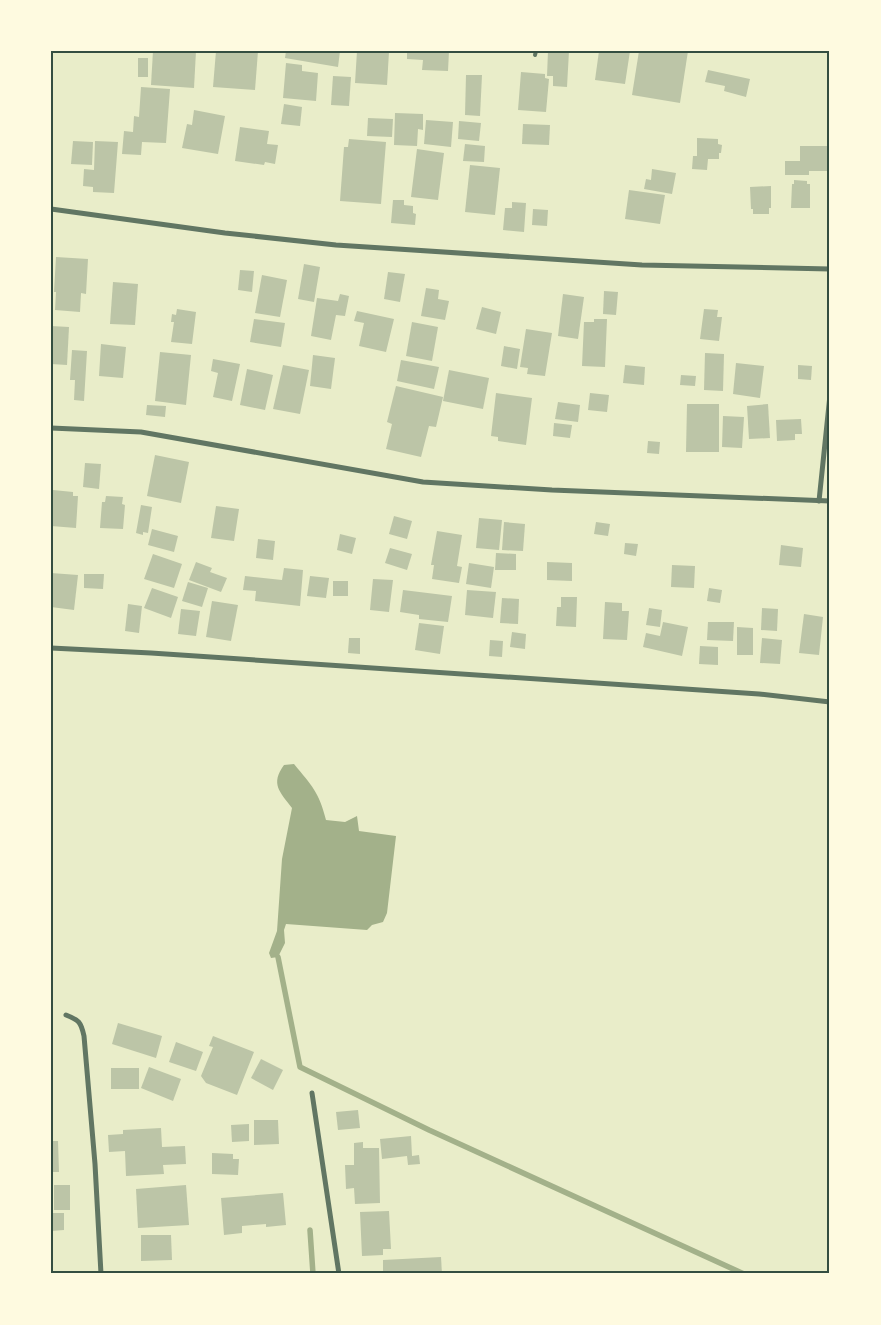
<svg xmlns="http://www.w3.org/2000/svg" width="881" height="1325" viewBox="0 0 881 1325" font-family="Arial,sans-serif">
	<rect width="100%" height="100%" fill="#e9edc9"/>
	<path fill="#a3b18a" d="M294,764C312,786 319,792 326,820L345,822L357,816L359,831L396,836L387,913L383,922L372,925L367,930L286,924L284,930L285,943L278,957L271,958L269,953L277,931L282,859L292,808C280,792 270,784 284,765Z"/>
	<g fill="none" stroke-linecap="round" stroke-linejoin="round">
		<g stroke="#a3b18a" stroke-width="5.5">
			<polyline points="278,957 300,1067 429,1130 744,1274"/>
			<polyline points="310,1230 313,1274"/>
		</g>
	</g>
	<g fill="#bcc5a7">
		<polygon points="153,51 196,51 194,88 151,85"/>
		<polygon points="216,51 258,51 255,90 213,87"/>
		<polygon points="286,51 340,51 338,67 285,58"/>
		<polygon points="357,51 389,52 387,85 355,83"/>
		<polygon points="407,51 449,51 448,71 422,70 423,60 407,59"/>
		<polygon points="548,51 569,51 567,87 553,86 553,76 547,76"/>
		<polygon points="599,51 630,51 625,84 595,80"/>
		<polygon points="639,51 688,51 680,103 632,95"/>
		<rect x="138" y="58" width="10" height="19"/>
		<polygon points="286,63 302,65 302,71 318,73 316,101 283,98"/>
		<polygon points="708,70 750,79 746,97 724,91 725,86 705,82"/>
		<polygon points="521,72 545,74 545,78 549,79 546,112 518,110"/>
		<polygon points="466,75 482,75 480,116 465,115"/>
		<polygon points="333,76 351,77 349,106 331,105"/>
		<polygon points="141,87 170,89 166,143 142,142 141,155 122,154 124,131 133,132 134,116 139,117"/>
		<polygon points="284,104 302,107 300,126 281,124"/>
		<polygon points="194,110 225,116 218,154 182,148 187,124 192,125"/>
		<polygon points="395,113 423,114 423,130 418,129 417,146 394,145"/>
		<polygon points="368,118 393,119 392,137 367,136"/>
		<polygon points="426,120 453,122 451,147 424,144"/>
		<polygon points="459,121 481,123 479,141 458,139"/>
		<polygon points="523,124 550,125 549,145 522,144"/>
		<polygon points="240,127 269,131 267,144 278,145 275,164 265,162 264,165 235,161"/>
		<polygon points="697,138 718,139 718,144 722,145 721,153 719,153 719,159 708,159 707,170 692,169 693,156 697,156"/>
		<polygon points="349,139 386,142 381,204 340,201 344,147 348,147"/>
		<polygon points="73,141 93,142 92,165 71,164"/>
		<polygon points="95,141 118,142 114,193 93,192 93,187 83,186 84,169 94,170"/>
		<polygon points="465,144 485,146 484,162 463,161"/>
		<polygon points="800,146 827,146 827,171 809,171 809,175 785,175 785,161 800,161"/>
		<polygon points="417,149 444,153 438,200 411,197"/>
		<polygon points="470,165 500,168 495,215 465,212"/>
		<polygon points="652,169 676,173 672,194 644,189 646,179 651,180"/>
		<polygon points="794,180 807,181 807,184 810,184 810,208 791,208 792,184 794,184"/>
		<polygon points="771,186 771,208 769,208 769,214 753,214 753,209 751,209 750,187"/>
		<polygon points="629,190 665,195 660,224 625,219"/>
		<polygon points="393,200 404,200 404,205 413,206 413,213 416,214 415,225 391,223"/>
		<polygon points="512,202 526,203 524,232 503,230 505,208 512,208"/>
		<polygon points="533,209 548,210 547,226 532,225"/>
		<polygon points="56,257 88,259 86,294 81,293 80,312 55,310 56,292 54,292"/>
		<polygon points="304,264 320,267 314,302 298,299"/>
		<polygon points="240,270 254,271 252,292 238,290"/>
		<polygon points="388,272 405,274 400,302 384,299"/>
		<polygon points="262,275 287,280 280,317 255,313"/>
		<polygon points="113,282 138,284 135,325 110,324"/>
		<polygon points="426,288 439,290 438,299 449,301 445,320 421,316"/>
		<polygon points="604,291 618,292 616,315 603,314"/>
		<polygon points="340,294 349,296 345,316 336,315 331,340 311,336 317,298 338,301"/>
		<polygon points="563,294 584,297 578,339 558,336"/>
		<polygon points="482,307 501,312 496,334 476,329"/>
		<polygon points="177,309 196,312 192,344 171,342 174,322 171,322 172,314 176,315"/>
		<polygon points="704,309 718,310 717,317 722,317 719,341 700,339"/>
		<polygon points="357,311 394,319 386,352 359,346 364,323 354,321"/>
		<polygon points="254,319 285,323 281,347 250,342"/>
		<polygon points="594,319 607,319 605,367 582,366 584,322 594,322"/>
		<polygon points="412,322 438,327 432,361 406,356"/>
		<polygon points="51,326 69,327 67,365 51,364"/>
		<polygon points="526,329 552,333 545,376 527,374 528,368 520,367"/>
		<polygon points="101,344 126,347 123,378 99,376"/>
		<polygon points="504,346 520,349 517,369 501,366"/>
		<polygon points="72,350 87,351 84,401 74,400 75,380 70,380"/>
		<polygon points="160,352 191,355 186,405 155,401"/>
		<polygon points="705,353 724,354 723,391 704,390"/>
		<polygon points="313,355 335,358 331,389 310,386"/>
		<polygon points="213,359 240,364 232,401 213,397 218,373 211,371"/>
		<polygon points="401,360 439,367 434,389 397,381"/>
		<polygon points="736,363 764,366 760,398 733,394"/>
		<polygon points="283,365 309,370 300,414 273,409"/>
		<polygon points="625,365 645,367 644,385 623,383"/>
		<polygon points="798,365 812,366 811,380 798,379"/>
		<polygon points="247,369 273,375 265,410 240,405"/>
		<polygon points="449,370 489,378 483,409 443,401"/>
		<polygon points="681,375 696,376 695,386 680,385"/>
		<polygon points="396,386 443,397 436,427 429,426 421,457 386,449 392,424 387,422"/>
		<polygon points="496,393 532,398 526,445 498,441 498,437 491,436"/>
		<polygon points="590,393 609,395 607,412 588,410"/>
		<polygon points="558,402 580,405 578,422 555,419"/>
		<polygon points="687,404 719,404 719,452 686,452"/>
		<polygon points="768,404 770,438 749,439 747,406"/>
		<polygon points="147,405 166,406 165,417 146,415"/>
		<polygon points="723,416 744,417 742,448 722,447"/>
		<polygon points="801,419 802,434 795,434 795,440 777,441 776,420"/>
		<polygon points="554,423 572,425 570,438 553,436"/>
		<polygon points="648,441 660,442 659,454 647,453"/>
		<polygon points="155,455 189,462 181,503 147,496"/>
		<polygon points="85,463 101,464 99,489 83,487"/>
		<polygon points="53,490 73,492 73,496 78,496 76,528 51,526"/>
		<polygon points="106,496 123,497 122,504 125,505 123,529 100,528 102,502 105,502"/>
		<polygon points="141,505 152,507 148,533 143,532 143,535 136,533"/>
		<polygon points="216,506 239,509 234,541 211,538"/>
		<polygon points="394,516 412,521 407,539 389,534"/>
		<polygon points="479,518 502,520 499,550 476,548"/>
		<polygon points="504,522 525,524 523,551 502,550"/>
		<polygon points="596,522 610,524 608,536 594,534"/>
		<polygon points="152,529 178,536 174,552 148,545"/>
		<polygon points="437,531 462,535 457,566 462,567 459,583 432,579 434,565 431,565"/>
		<polygon points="340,534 356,538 352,554 337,550"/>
		<polygon points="258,539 275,541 273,560 256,558"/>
		<polygon points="625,543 638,544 636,556 624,554"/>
		<polygon points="781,545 803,548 801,567 779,565"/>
		<polygon points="390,548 412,554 407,570 385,563"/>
		<polygon points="496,553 516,554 516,570 495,570"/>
		<polygon points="153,554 182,564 174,588 144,579"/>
		<polygon points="196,562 212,568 210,572 227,578 221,592 189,580"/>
		<polygon points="547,562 572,563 572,581 547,580"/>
		<polygon points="469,563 494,567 491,588 466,584"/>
		<polygon points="672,565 695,566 694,588 671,587"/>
		<polygon points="284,568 303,570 300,606 255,601 256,591 243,590 245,576 282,580"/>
		<polygon points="51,573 78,575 74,610 51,607"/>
		<polygon points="84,574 104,574 103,589 84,588"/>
		<polygon points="310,576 329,578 326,598 307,596"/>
		<polygon points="373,579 393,580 389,612 370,610"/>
		<rect x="333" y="581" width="15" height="15"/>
		<polygon points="188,582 208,588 202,607 182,601"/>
		<polygon points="152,588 178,597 171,618 144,608"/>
		<polygon points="709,588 722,590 720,603 707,601"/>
		<polygon points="403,590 452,596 448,622 419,619 419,615 400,612"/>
		<polygon points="467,590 496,592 493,618 465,615"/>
		<polygon points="561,597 577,597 576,627 556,626 557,607 561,607"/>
		<polygon points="502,598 519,599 518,624 500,623"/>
		<polygon points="212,601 238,605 231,641 206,637"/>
		<polygon points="605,602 622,603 622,611 629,611 627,640 603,639"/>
		<polygon points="128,604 142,606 139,633 125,631"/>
		<polygon points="649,608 662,610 660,627 646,625"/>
		<polygon points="762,608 778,609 777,631 761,630"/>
		<polygon points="181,609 200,611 196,636 178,634"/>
		<polygon points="804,614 823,617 819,655 799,653"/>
		<polygon points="663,622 688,627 682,656 643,647 646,633 660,636"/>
		<polygon points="708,622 734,622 733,641 707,640"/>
		<polygon points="419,623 444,626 440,654 415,650"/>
		<polygon points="737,627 753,628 753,655 737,655"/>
		<polygon points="512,632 526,634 525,649 510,647"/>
		<polygon points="349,638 360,638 360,654 348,653"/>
		<polygon points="762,638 782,640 780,664 760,663"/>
		<polygon points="490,640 503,641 502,657 489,656"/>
		<polygon points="700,646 718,647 718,665 699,664"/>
		<polygon points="118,1023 162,1036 156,1058 112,1044"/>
		<polygon points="213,1036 254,1052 237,1095 206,1083 201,1076 213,1047 209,1046"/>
		<polygon points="176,1042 203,1052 196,1071 169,1062"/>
		<polygon points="261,1059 283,1070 273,1090 251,1078"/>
		<polygon points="149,1067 181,1079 173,1101 141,1088"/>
		<rect x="111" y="1068" width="28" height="21"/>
		<polygon points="358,1110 360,1128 338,1130 336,1112"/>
		<polygon points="254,1120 278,1120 279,1144 254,1145"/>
		<polygon points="249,1124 249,1141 232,1142 231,1125"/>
		<polygon points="161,1128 162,1147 185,1146 186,1164 163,1165 164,1174 126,1176 125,1151 109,1152 108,1135 123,1134 123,1130"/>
		<polygon points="411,1136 412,1156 419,1155 420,1164 408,1165 407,1156 382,1159 380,1139"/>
		<polygon points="51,1141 58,1141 59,1172 51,1172"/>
		<polygon points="363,1142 363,1148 379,1148 380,1203 355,1204 354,1188 346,1189 345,1165 354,1165 354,1143"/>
		<polygon points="212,1153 233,1154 233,1159 239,1159 238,1175 212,1174"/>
		<rect x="54" y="1185" width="16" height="25"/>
		<polygon points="186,1185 189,1225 138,1228 136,1189"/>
		<polygon points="283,1193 286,1225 266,1227 266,1224 242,1226 242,1233 224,1235 221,1198"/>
		<polygon points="389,1211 391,1249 383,1249 383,1255 362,1256 360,1212"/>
		<polygon points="51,1213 64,1213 64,1230 51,1231"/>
		<polygon points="141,1235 171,1235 172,1260 141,1261"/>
		<polygon points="441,1257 442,1274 383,1274 383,1260"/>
	</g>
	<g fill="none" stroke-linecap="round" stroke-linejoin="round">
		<polyline stroke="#617663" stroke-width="4" points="535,55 536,51"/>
		<g stroke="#617663" stroke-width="5">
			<polyline points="51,209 225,233 336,245 642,265 830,269"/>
			<polyline points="51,428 141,432 423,482 552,490 830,501"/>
			<polyline points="819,501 830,395"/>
			<polyline points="51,648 151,653 759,694 830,702"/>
			<path d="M66,1015C79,1020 81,1022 84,1036L95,1164L101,1274"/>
			<polyline points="312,1093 339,1274"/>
		</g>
	</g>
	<rect width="881" height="1325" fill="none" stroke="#fefae0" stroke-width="105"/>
	<rect x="52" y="52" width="776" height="1220" fill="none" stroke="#344e41" stroke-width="2"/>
</svg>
